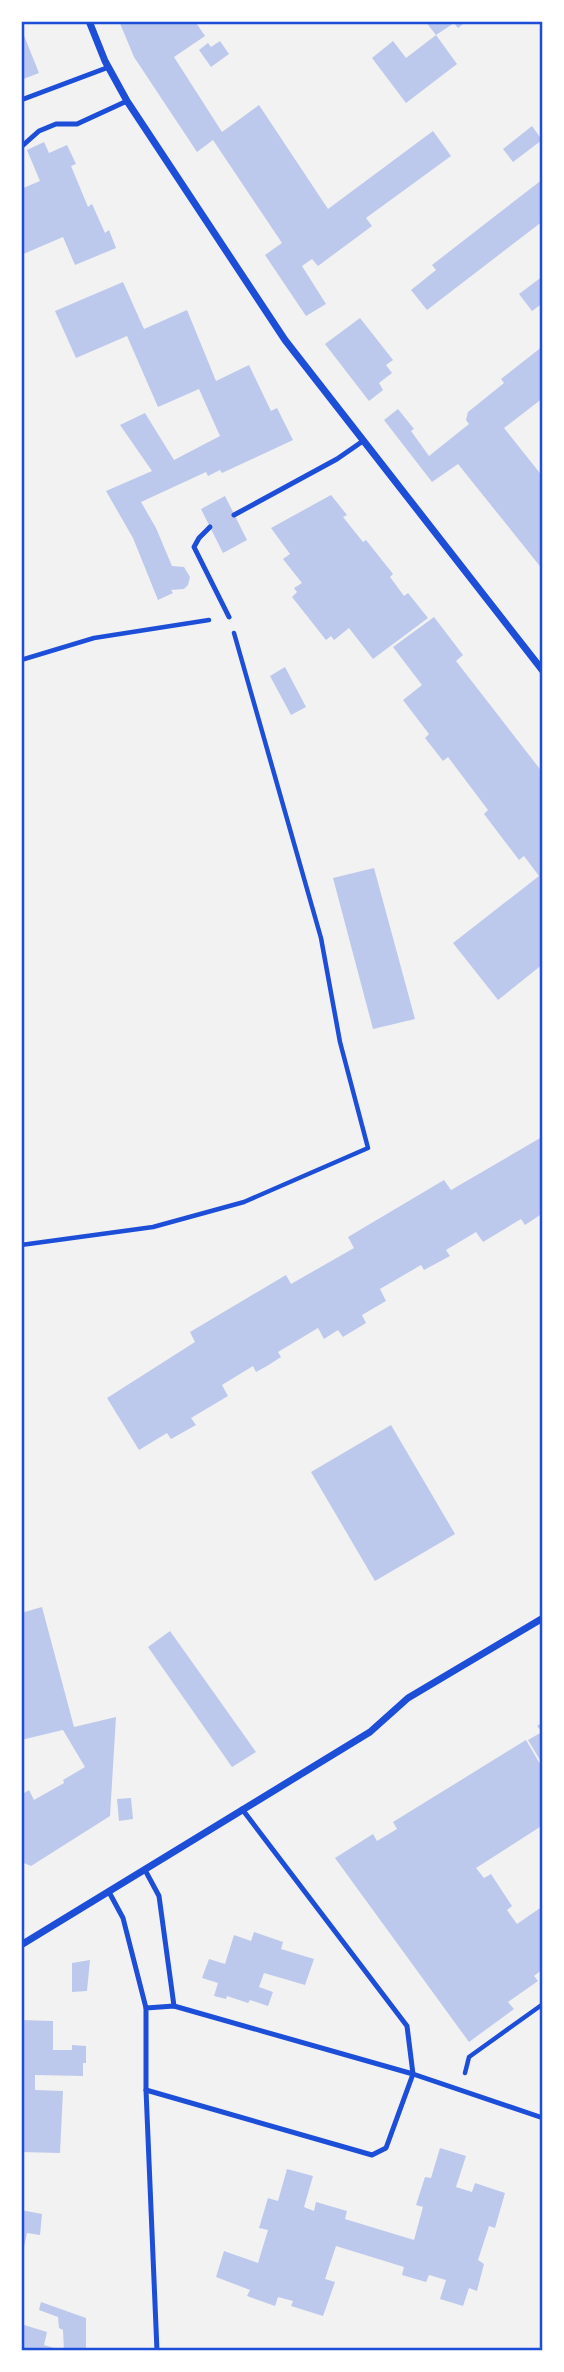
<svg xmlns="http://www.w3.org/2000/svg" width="564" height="2372" viewBox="0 0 564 2372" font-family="Figtree,sans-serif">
	<rect width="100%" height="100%" fill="#f2f2f2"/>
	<g fill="#bdc9ec">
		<polygon points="119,21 195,21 205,36 174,57 222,132 259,105 328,209 433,131 451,156 366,218 372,226 318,266 312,259 302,266 326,304 306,316 265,255 282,243 213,140 197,152 134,57"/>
		<polygon points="425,21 467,21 458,28 454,23 436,35 457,64 406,103 372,58 393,41 406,58 436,35"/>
		<polygon points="21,28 39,73 21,80"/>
		<polygon points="220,41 229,54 211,67 199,50 208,43 211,47"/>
		<polygon points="532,126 542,140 513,162 503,149"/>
		<polygon points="44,142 49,153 67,145 76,164 71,166 88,207 92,204 105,233 109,230 116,248 75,265 63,237 21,255 21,189 40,181 27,150"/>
		<polygon points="543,179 543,221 427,310 411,290 436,270 432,265"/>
		<polygon points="543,276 543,303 532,311 519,294"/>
		<polygon points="123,282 144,329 187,310 216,381 249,365 271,411 277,408 293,440 222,473 220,470 208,476 206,472 141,502 156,528 172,566 184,567 190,577 188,585 184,589 171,590 173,593 158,600 133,538 106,491 152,471 120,425 145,413 174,460 220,436 199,389 158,407 127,336 76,358 55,311"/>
		<polygon points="360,318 393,360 386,365 392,373 379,383 383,390 369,401 325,344"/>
		<polygon points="543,346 543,398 504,428 543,477 543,570 458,464 432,482 384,420 398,409 414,429 411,431 429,456 469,424 466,420 468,412 504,383 501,379"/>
		<polygon points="331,495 347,515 343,517 363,542 366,540 393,574 390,577 404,596 408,593 428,618 373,659 349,628 334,640 331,636 326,640 292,597 297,592 294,588 302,583 283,559 290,554 271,528"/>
		<polygon points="225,496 247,540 223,553 201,509"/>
		<polygon points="434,617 463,655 456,661 543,773 543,964 498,1000 453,943 539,876 524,856 519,860 484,814 488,810 448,757 443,761 425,738 429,734 403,700 422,685 393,647"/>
		<polygon points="285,667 306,707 291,715 270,676"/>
		<polygon points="374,868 415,1019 373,1029 333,878"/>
		<polygon points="542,1137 543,1213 525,1225 521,1219 483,1242 476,1232 446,1250 450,1256 424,1270 421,1265 380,1289 386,1301 362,1315 366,1323 343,1337 338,1330 324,1339 318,1328 278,1352 281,1357 267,1366 256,1372 253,1366 222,1385 228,1396 191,1418 196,1425 171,1439 167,1433 139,1450 107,1398 195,1342 190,1332 286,1275 291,1284 354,1248 348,1237 444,1180 451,1190"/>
		<polygon points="391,1425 455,1534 375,1581 311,1472"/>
		<polygon points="42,1607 74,1727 116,1717 110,1816 31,1866 21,1862 21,1795 29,1790 34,1800 64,1783 63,1780 85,1767 63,1730 21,1740 21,1613"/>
		<polygon points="170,1631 256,1752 232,1767 148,1647"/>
		<polygon points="543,1722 543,1765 528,1740 542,1732 537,1726"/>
		<polygon points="526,1740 543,1769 543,1825 476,1868 484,1878 491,1874 512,1906 507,1910 517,1924 543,1906 543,1969 534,1976 538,1981 508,2002 514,2009 469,2042 335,1858 373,1834 377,1841 397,1829 393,1822"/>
		<polygon points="131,1798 133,1819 119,1821 117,1799"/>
		<polygon points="254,1932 283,1942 281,1949 314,1959 305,1985 264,1973 259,1987 273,1992 268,2006 250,2000 248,2003 227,1996 226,1999 214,1996 218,1983 202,1978 209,1959 225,1964 234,1935 251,1941"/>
		<polygon points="90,1960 87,1991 72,1992 72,1963"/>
		<polygon points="21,2020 53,2021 53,2050 72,2050 72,2045 86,2046 86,2063 83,2063 83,2076 35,2075 35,2090 63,2091 60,2153 21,2152"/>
		<polygon points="440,2148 466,2156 456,2187 472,2192 475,2183 505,2193 495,2228 489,2226 478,2260 484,2264 477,2291 469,2288 463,2306 440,2299 446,2280 429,2275 426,2282 402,2275 404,2267 336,2246 325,2279 335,2282 323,2316 291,2306 293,2301 278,2297 275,2306 247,2296 250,2290 216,2277 224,2251 258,2263 268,2230 259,2228 268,2198 278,2201 287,2169 313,2176 304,2207 314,2211 316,2202 347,2211 345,2219 414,2240 423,2207 416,2205 425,2177 431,2178"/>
		<polygon points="21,2210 42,2214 40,2235 27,2233 22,2257"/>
		<polygon points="41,2302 86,2318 86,2351 64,2351 63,2330 59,2328 58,2317 39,2310"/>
		<polygon points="21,2324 47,2332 44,2345 64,2351 21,2351"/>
	</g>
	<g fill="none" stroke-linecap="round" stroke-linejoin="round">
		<g stroke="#1d4ed8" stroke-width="4.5">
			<polyline points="21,660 94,638 209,620"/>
			<polyline points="21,1245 153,1227 244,1202 368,1148 340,1042 321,938 234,633"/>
			<polyline points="465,2073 469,2057 543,2004"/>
		</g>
		<g stroke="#1d4ed8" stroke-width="5">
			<polyline points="21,100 109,67"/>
			<polyline points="21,147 39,131 56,124 77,124 127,101"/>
			<polyline points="234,515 337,459 363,441"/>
			<polyline points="210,527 199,538 194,547 229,617"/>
			<polyline points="145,1870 159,1896 174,2006"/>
			<polyline points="109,1892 123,1918 146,2008"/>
			<polyline points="146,2090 372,2155 386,2148 413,2074 407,2026 242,1809"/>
			<polyline points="157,2351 146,2090 146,2008 174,2006 413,2074 543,2118"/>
		</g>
		<g stroke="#1d4ed8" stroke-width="7">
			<polyline points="89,21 105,61 127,101 285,340 543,671"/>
			<polyline points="21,1945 370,1732 408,1698 543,1618"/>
		</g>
	</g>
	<rect width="564" height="2372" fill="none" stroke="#ffffff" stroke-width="46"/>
	<rect x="23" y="23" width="518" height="2326" fill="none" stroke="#1d4ed8" stroke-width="2.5"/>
</svg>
